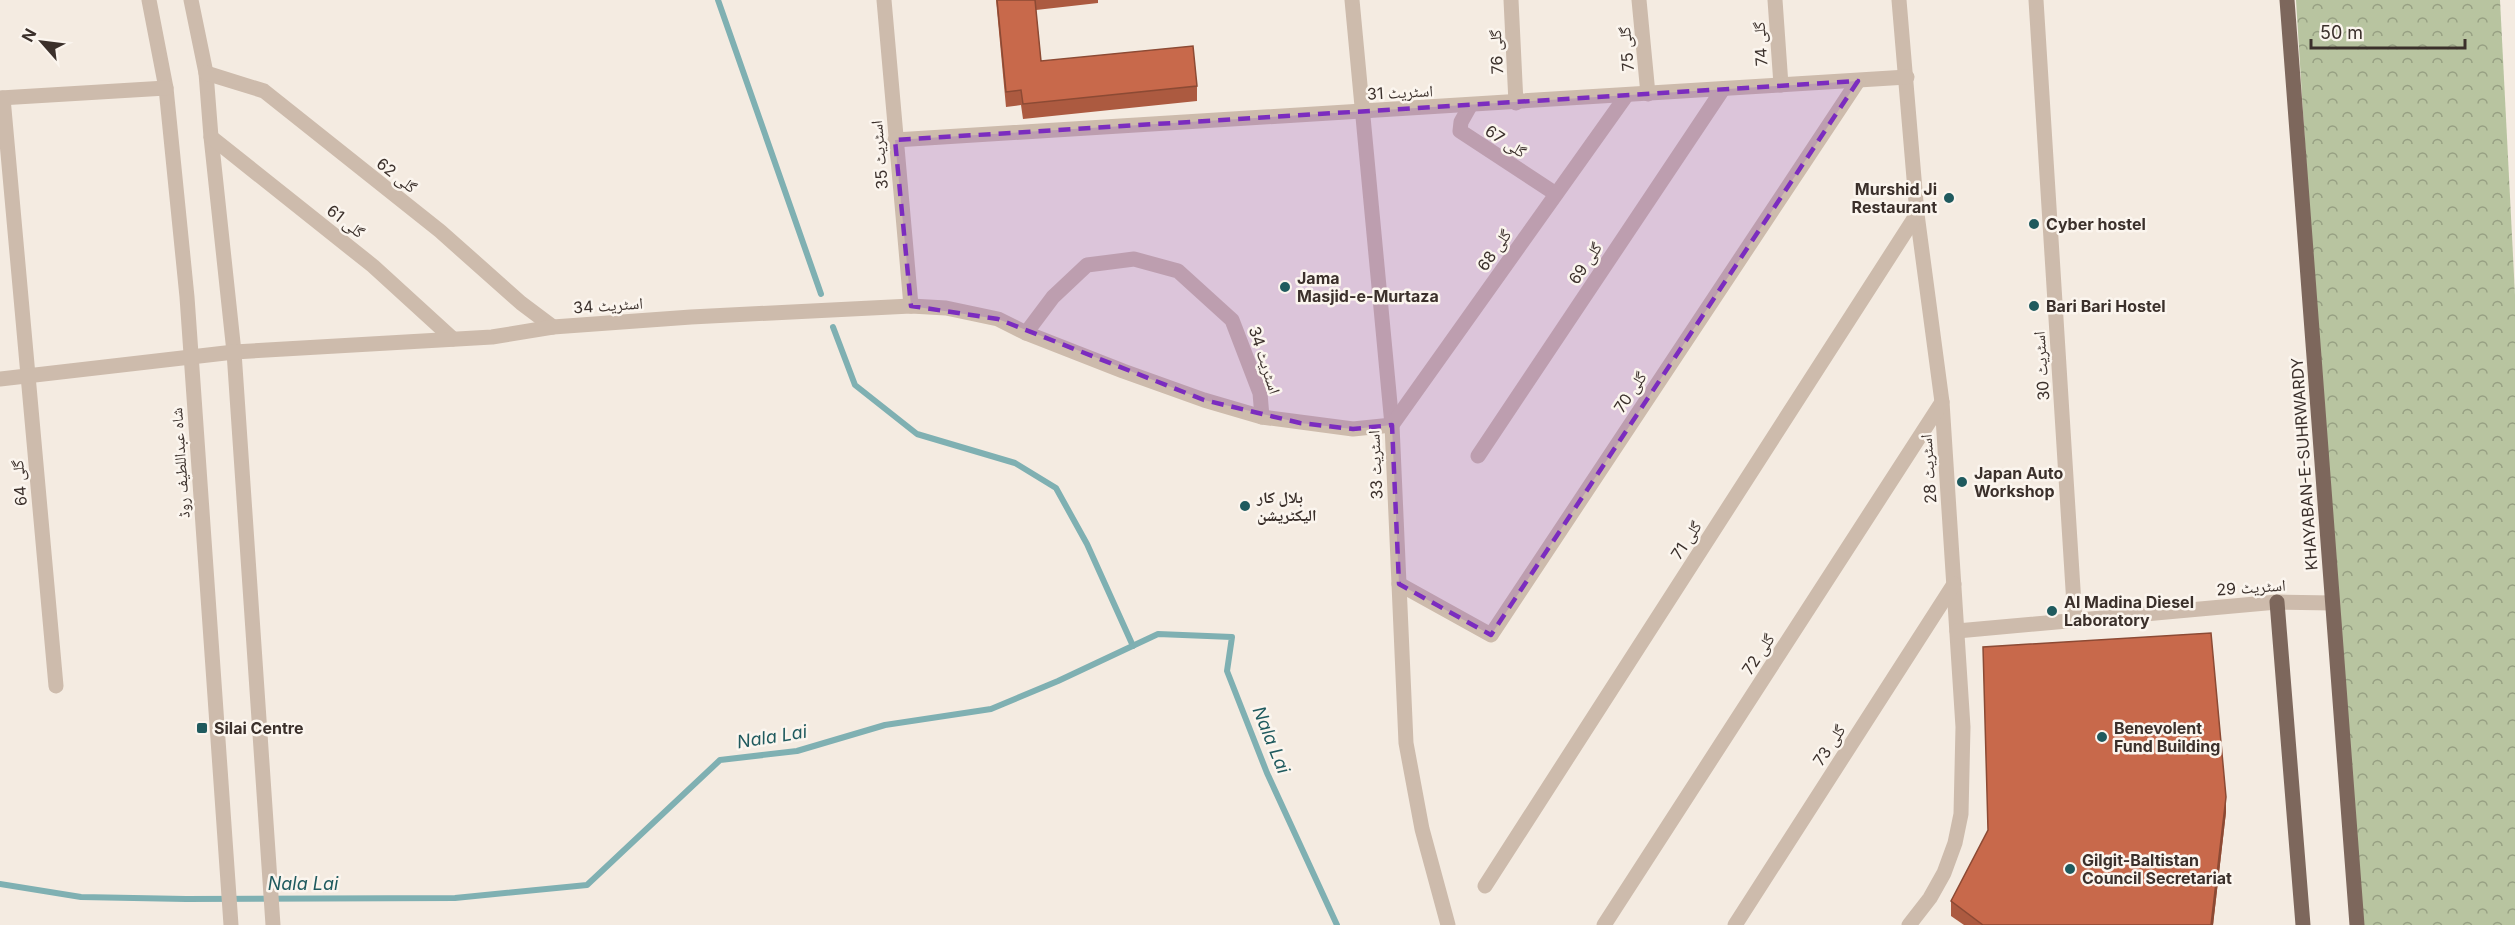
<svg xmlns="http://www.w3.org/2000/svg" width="2515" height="925" viewBox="0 0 2515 925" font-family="Inter,'Noto Naskh Arabic',sans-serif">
	<defs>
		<pattern id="forest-crowns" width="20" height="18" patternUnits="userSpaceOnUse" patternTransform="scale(1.5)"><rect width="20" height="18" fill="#b8c4a0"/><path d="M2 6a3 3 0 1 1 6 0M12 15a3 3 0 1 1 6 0" fill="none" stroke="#97a083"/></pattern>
	</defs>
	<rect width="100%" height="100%" fill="#f4ebe1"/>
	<polygon fill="url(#forest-crowns)" points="2296,0 2500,0 2515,295 2515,925 2354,925"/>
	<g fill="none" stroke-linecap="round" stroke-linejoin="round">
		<g stroke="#7fb0b2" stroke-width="6">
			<polyline points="718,0 821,294"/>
			<polyline points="833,327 855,385 917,434 1015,463 1056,488 1087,544 1133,646"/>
			<polyline points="0,884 81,897 186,899 455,898 587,885 720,760 797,751 885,725 991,709 1058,681 1158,634 1232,637 1227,671 1267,773 1337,925"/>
		</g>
		<g stroke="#cdbbac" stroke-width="15">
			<polyline points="149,0 166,88 187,297 231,925"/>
			<polyline points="191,0 206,73 211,137 234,352 273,925"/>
			<polyline points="884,0 911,306"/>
			<polyline points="1352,0 1392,425 1406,743 1422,829 1448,925"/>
			<polyline points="1511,0 1516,103"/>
			<polyline points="1639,0 1648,94"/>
			<polyline points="1775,0 1781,85"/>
			<polyline points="1899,0 1917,214 1942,402 1963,727 1961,814 1955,843 1944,873 1930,898 1909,925"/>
			<polyline points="2036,0 2075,621"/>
			<polyline points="206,73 264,91 440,231 521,303 553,327"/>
			<polyline points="0,98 166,88"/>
			<polyline points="3,98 56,686"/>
			<polyline points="1470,106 1461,122 1460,131 1556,194"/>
			<polyline points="211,137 373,266 453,339"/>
			<polyline points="895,140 1907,77"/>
			<polyline points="1026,333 1053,297 1087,265 1134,259 1178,271 1232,320 1260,393 1262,417"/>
			<polyline points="0,379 234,352 492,337 553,327 691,317 911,306 946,308 998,319 1026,333 1123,371 1204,400 1262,417 1353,429 1392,425 1626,96"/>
			<polyline points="1478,456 1723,89"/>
			<polyline points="1399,584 1491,635 1858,81"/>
			<polyline points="1957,631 2277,602 2333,603"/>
			<polyline points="1485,886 1917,214"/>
			<polyline points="1604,925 1942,402"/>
			<polyline points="1735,925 1954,584"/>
		</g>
		<g stroke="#7d675c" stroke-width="15">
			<polyline points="2287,0 2357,925"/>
			<polyline points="2277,602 2303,925"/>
		</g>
	</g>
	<g fill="#ac5a40">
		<polygon points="996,0 1098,0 1098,3 1036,10 1041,61 1197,86 1197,101 1023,119 1021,105 1006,107"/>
		<polygon points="2226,812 2213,925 1964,925 1951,916 1951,901"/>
	</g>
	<polygon fill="#8c4a34" points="2226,797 2226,812 2213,925 2211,925"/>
	<g fill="#c8694b" stroke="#8c4a34" stroke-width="1.5">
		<polygon points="997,0 1035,0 1041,61 1193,46 1197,86 1023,104 1021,90 1006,92"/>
		<polygon points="2211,633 2226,797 2211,925 1983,925 1951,901 1988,830 1983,647"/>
	</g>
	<path fill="#7b2cbf" fill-opacity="0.2" stroke="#7b2cbf" stroke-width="4.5" stroke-dasharray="12 8" stroke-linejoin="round" d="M1858,81L1491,635L1399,584L1392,425L1353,429L1300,423L1204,400L998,319L911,306L895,140Z"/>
	<g fill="#1f5a5e" stroke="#fbf5ee" stroke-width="2">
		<circle cx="1949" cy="198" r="6"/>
		<circle cx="2034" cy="224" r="6"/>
		<circle cx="1285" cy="287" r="6"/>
		<circle cx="2034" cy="306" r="6"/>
		<circle cx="1962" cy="482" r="6"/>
		<circle cx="1245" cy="506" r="6"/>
		<circle cx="2052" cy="611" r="6"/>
		<rect x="196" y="722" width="12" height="12" rx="3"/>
		<circle cx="2102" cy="737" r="6"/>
		<circle cx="2070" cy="869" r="6"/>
	</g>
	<g text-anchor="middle" stroke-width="5" stroke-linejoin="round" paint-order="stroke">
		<g font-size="16" fill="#3b302b" stroke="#fbf5ee">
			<text transform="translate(1760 44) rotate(-94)" y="6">گلی 74</text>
			<text transform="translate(1626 49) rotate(-95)" y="6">گلی 75</text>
			<text transform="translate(1496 52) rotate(-93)" y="6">گلی 76</text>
			<text transform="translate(1400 92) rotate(-3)" y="6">اسٹریٹ 31</text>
			<text transform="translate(1506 141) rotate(33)" y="6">گلی 67</text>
			<text transform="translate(879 155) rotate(-95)" y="6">اسٹریٹ 35</text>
			<text transform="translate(397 175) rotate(38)" y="6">گلی 62</text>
			<text transform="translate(346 221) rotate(38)" y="6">گلی 61</text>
			<text transform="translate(1494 250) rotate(-55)" y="6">گلی 68</text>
			<text transform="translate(1585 263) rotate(-56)" y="6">گلی 69</text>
			<text transform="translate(608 305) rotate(-4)" y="6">اسٹریٹ 34</text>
			<text transform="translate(1265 360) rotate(72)" y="6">اسٹریٹ 34</text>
			<text transform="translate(2041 366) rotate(-94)" y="6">اسٹریٹ 30</text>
			<text transform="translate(1630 392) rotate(-57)" y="6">گلی 70</text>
			<text transform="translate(180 463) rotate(-94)" y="6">شاہ عبداللطیف روڈ</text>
			<text transform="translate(2304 464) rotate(-94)" y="6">KHAYABAN-E-SUHRWARDY</text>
			<text transform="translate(1375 465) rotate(-93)" y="6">اسٹریٹ 33</text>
			<text transform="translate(1928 469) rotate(-94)" y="6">اسٹریٹ 28</text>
			<text transform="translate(19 483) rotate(-95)" y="6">گلی 64</text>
			<text transform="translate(1686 540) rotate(-57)" y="6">گلی 71</text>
			<text transform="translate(2251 587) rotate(-4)" y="6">اسٹریٹ 29</text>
			<text transform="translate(1758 654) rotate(-57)" y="6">گلی 72</text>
			<text transform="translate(1829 745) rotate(-57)" y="6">گلی 73</text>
		</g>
		<g font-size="16" font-weight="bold" fill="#3b302b" stroke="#fbf5ee" text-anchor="start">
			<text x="1937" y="195" text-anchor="end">Murshid Ji<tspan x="1937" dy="18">Restaurant</tspan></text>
			<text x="2046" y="230">Cyber hostel</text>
			<text x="1297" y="284">Jama<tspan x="1297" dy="18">Masjid-e-Murtaza</tspan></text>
			<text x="2046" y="312">Bari Bari Hostel</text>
			<text x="1974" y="479">Japan Auto<tspan x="1974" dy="18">Workshop</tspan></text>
			<text x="1257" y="503">بلال کار<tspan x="1257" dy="18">الیکٹریشن</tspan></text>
			<text x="2064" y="608">Al Madina Diesel<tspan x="2064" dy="18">Laboratory</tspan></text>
			<text x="214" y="734">Silai Centre</text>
			<text x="2114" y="734">Benevolent<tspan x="2114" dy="18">Fund Building</tspan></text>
			<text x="2082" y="866">Gilgit-Baltistan<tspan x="2082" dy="18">Council Secretariat</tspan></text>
		</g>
		<g font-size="18" font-style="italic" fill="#1f5a5e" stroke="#fbf5ee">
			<text transform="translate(772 737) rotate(-9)" y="6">Nala Lai</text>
			<text transform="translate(1271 740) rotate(68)" y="6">Nala Lai</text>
			<text x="303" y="890">Nala Lai</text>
		</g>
	</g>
	<g transform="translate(42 42) rotate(298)" stroke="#fbf5ee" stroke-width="4.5" paint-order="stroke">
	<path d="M0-4.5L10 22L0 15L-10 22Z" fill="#3b302b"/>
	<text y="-9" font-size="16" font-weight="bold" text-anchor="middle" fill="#3b302b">N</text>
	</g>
	<path d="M2311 39v9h154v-9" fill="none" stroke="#3b302b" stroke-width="3"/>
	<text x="2320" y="39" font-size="18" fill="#3b302b" stroke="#fbf5ee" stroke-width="4.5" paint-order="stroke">50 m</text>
</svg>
